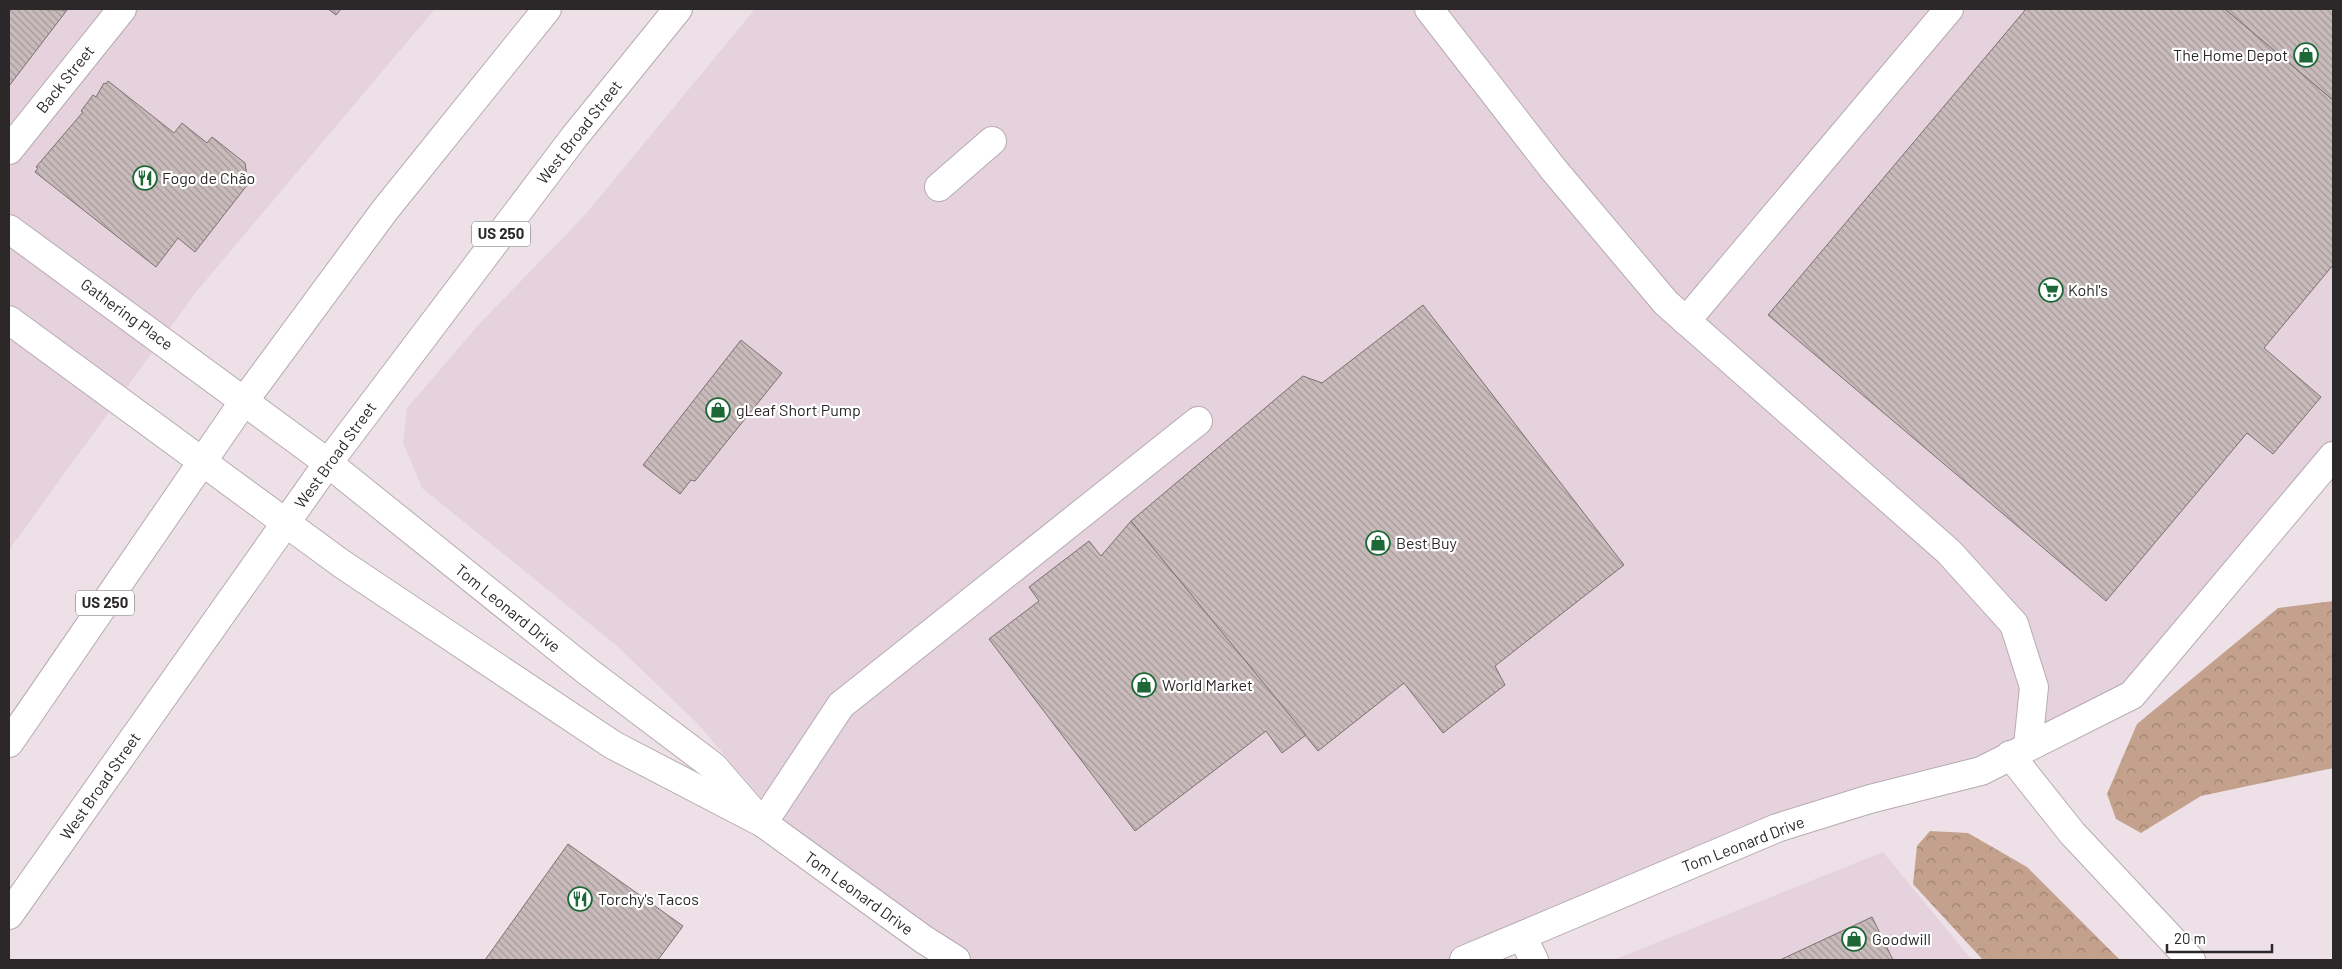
<svg xmlns="http://www.w3.org/2000/svg" width="2342" height="969" viewBox="0 0 2342 969" font-family="Barlow,sans-serif">
	<defs>
		<pattern id="forest-crowns" width="20" height="18" patternUnits="userSpaceOnUse" patternTransform="scale(1.25)"><rect width="20" height="18" fill="#c3a18d"/><path d="M2 6a3 3 0 1 1 6 0M12 15a3 3 0 1 1 6 0" fill="none" stroke="#9f8373"/></pattern>
		<pattern id="building-back-hatch" width="6" height="6" patternUnits="userSpaceOnUse" patternTransform="scale(1.25)"><rect width="6" height="6" fill="#c9bbbc"/><path d="M-1 5l2 2M0 0l6 6M5-1l2 2" fill="none" stroke="#a39899"/></pattern>
	</defs>
	<rect width="100%" height="100%" fill="#ede1e7"/>
	<g fill="#e5d2dd">
		<polygon points="9,9 435,9 196,292 9,550"/>
		<polygon points="755,9 2333,9 2333,456 2132,695 2028,746 1870,799 1464,960 956,960 816,862 698,724 617,646 422,488 403,443 407,408 480,323 584,216"/>
		<polygon points="1883,852 1972,960 1613,960"/>
	</g>
	<g fill="url(#forest-crowns)">
		<polygon points="2333,601 2333,768 2201,796 2141,833 2116,819 2107,794 2137,724 2278,608"/>
		<polygon points="1930,831 1968,833 2027,867 2120,960 1983,960 1913,884 1917,846"/>
	</g>
	<g fill="url(#building-back-hatch)" stroke="#7c7070">
		<polygon points="9,9 67,10 9,86"/>
		<polygon points="328,9 341,9 336,15"/>
		<polygon points="2026,9 2225,9 2333,100 2333,265 2264,348 2321,397 2273,454 2247,433 2106,601 1768,315"/>
		<polygon points="2225,9 2333,9 2333,100"/>
		<polygon points="108,81 174,133 182,123 207,143 212,137 245,163 248,184 195,252 178,238 156,267 35,172 38,168 36,167 83,112 81,111 93,95 96,97 104,83 106,84"/>
		<polygon points="1423,305 1624,565 1495,666 1505,685 1443,733 1404,683 1318,751 1131,521 1303,376 1322,383"/>
		<polygon points="741,340 782,373 695,481 691,480 680,494 643,465"/>
		<polygon points="1131,521 1306,735 1282,753 1266,731 1135,831 989,639 1039,601 1029,587 1089,541 1101,556"/>
		<polygon points="568,844 683,926 658,960 485,960"/>
		<polygon points="1872,917 1893,960 1780,960"/>
	</g>
	<g fill="none" stroke-linecap="round" stroke-linejoin="round">
		<g stroke="#b6abb1" stroke-width="30">
			<g id="minor">
				<polyline points="1429,9 1554,170 1666,303 1949,552 2014,624 2034,687 2028,746"/>
				<polyline points="9,150 122,9"/>
				<polyline points="939,187 992,141"/>
				<polyline points="9,229 328,463 587,671 714,767 752,811"/>
				<polyline points="9,320 342,564 613,745 763,823 923,939 956,960"/>
				<polyline points="1686,321 1949,9"/>
				<polyline points="2010,755 2072,833 2191,960"/>
				<polyline points="763,823 841,705 1198,421"/>
				<polyline points="1522,936 1534,960"/>
				<polyline points="1464,960 1777,828 1870,799 1981,771 2132,695 2333,456"/>
			</g>
		</g>
		<g stroke="#b6abb1" stroke-width="30">
			<g id="major">
				<polyline points="9,743 244,401 385,210 547,9"/>
				<polyline points="9,915 328,463 575,136 678,9"/>
			</g>
		</g>
		<use href="#minor" stroke="#fff" stroke-width="28"/>
		<use href="#major" stroke="#fff" stroke-width="28"/>
	</g>
	<defs>
		<g id="shop-ring" transform="scale(1.25)"><circle r="9.5" fill="#fff" stroke="#1d6836" stroke-width="1.5"/><path d="M-5-2.5h2.3a2.7 3.5 0 0 1 5.4 0H5L5.5 6h-11ZM-1.5-2.5h3a1.5 2.3 0 0 0-3 0Z" fill="#1d6836"/></g>
		<g id="restaurant-ring" transform="scale(1.25)"><circle r="9.5" fill="#fff" stroke="#1d6836" stroke-width="1.5"/><path d="M-5-6h1v4h1v-4h1v4h1v-4h1v5L-1.5 .5V6h-2V.5L-5-1ZM5-6V6H3V1.5H1.5Q1.5-4 5-6Z" fill="#1d6836"/></g>
		<g id="supermarket-ring" transform="scale(1.25)"><circle r="9.5" fill="#fff" stroke="#1d6836" stroke-width="1.5"/><path d="M-6-5.5h2.5l.6 2H6L4.5 2H-2.5L-4.4-4H-6ZM-1.5 3.2a1.3 1.3 0 1 0 .1 0ZM3 3.2a1.3 1.3 0 1 0 .1 0Z" fill="#1d6836"/></g>
	</defs>
	<g fill-rule="evenodd">
		<use href="#shop-ring" x="2306" y="55"/>
		<use href="#restaurant-ring" x="145" y="178"/>
		<use href="#supermarket-ring" x="2051" y="290"/>
		<use href="#shop-ring" x="718" y="410"/>
		<use href="#shop-ring" x="1378" y="543"/>
		<use href="#shop-ring" x="1144" y="685"/>
		<use href="#restaurant-ring" x="580" y="899"/>
		<use href="#shop-ring" x="1854" y="939"/>
	</g>
	<g text-anchor="middle" stroke-width="4.5" stroke-linejoin="round" paint-order="stroke">
		<g fill="#fff" stroke="#6b686a" stroke-width="1">
			<rect x="472" y="221.5" width="58" height="25" rx="4"/>
			<rect x="76" y="590.5" width="58" height="25" rx="4"/>
		</g>
		<g font-size="15" font-weight="bold" fill="#2c282a">
			<text x="501" y="239">US 250</text>
			<text x="105" y="608">US 250</text>
		</g>
		<g font-size="16" fill="#2c282a" stroke="#fff" text-anchor="start">
			<text x="2288" y="61" text-anchor="end">The Home Depot</text>
			<text x="162" y="184">Fogo de Chão</text>
			<text x="2068" y="296">Kohl's</text>
			<text x="736" y="416">gLeaf Short Pump</text>
			<text x="1396" y="549">Best Buy</text>
			<text x="1162" y="691">World Market</text>
			<text x="598" y="905">Torchy's Tacos</text>
			<text x="1872" y="945">Goodwill</text>
		</g>
		<g font-size="16" fill="#2c282a" stroke="#fff">
			<text transform="translate(65 79) rotate(-51)" y="6">Back Street</text>
			<text transform="translate(579 132) rotate(-52)" y="6">West Broad Street</text>
			<text transform="translate(127 314) rotate(36)" y="6">Gathering Place</text>
			<text transform="translate(335 455) rotate(-54)" y="6">West Broad Street</text>
			<text transform="translate(508 608) rotate(39)" y="6">Tom Leonard Drive</text>
			<text transform="translate(100 786) rotate(-55)" y="6">West Broad Street</text>
			<text transform="translate(1743 844) rotate(-21)" y="6">Tom Leonard Drive</text>
			<text transform="translate(859 893) rotate(36)" y="6">Tom Leonard Drive</text>
		</g>
	</g>
	<rect width="2342" height="969" fill="none" stroke="#2c282a" stroke-width="20"/>
	<path d="M2167 944v8h105v-8" fill="none" stroke="#2c282a" stroke-width="2.5"/>
	<text x="2174" y="944" font-size="15" fill="#2c282a" stroke="#ffffff" stroke-width="4" paint-order="stroke">20 m</text>
</svg>
